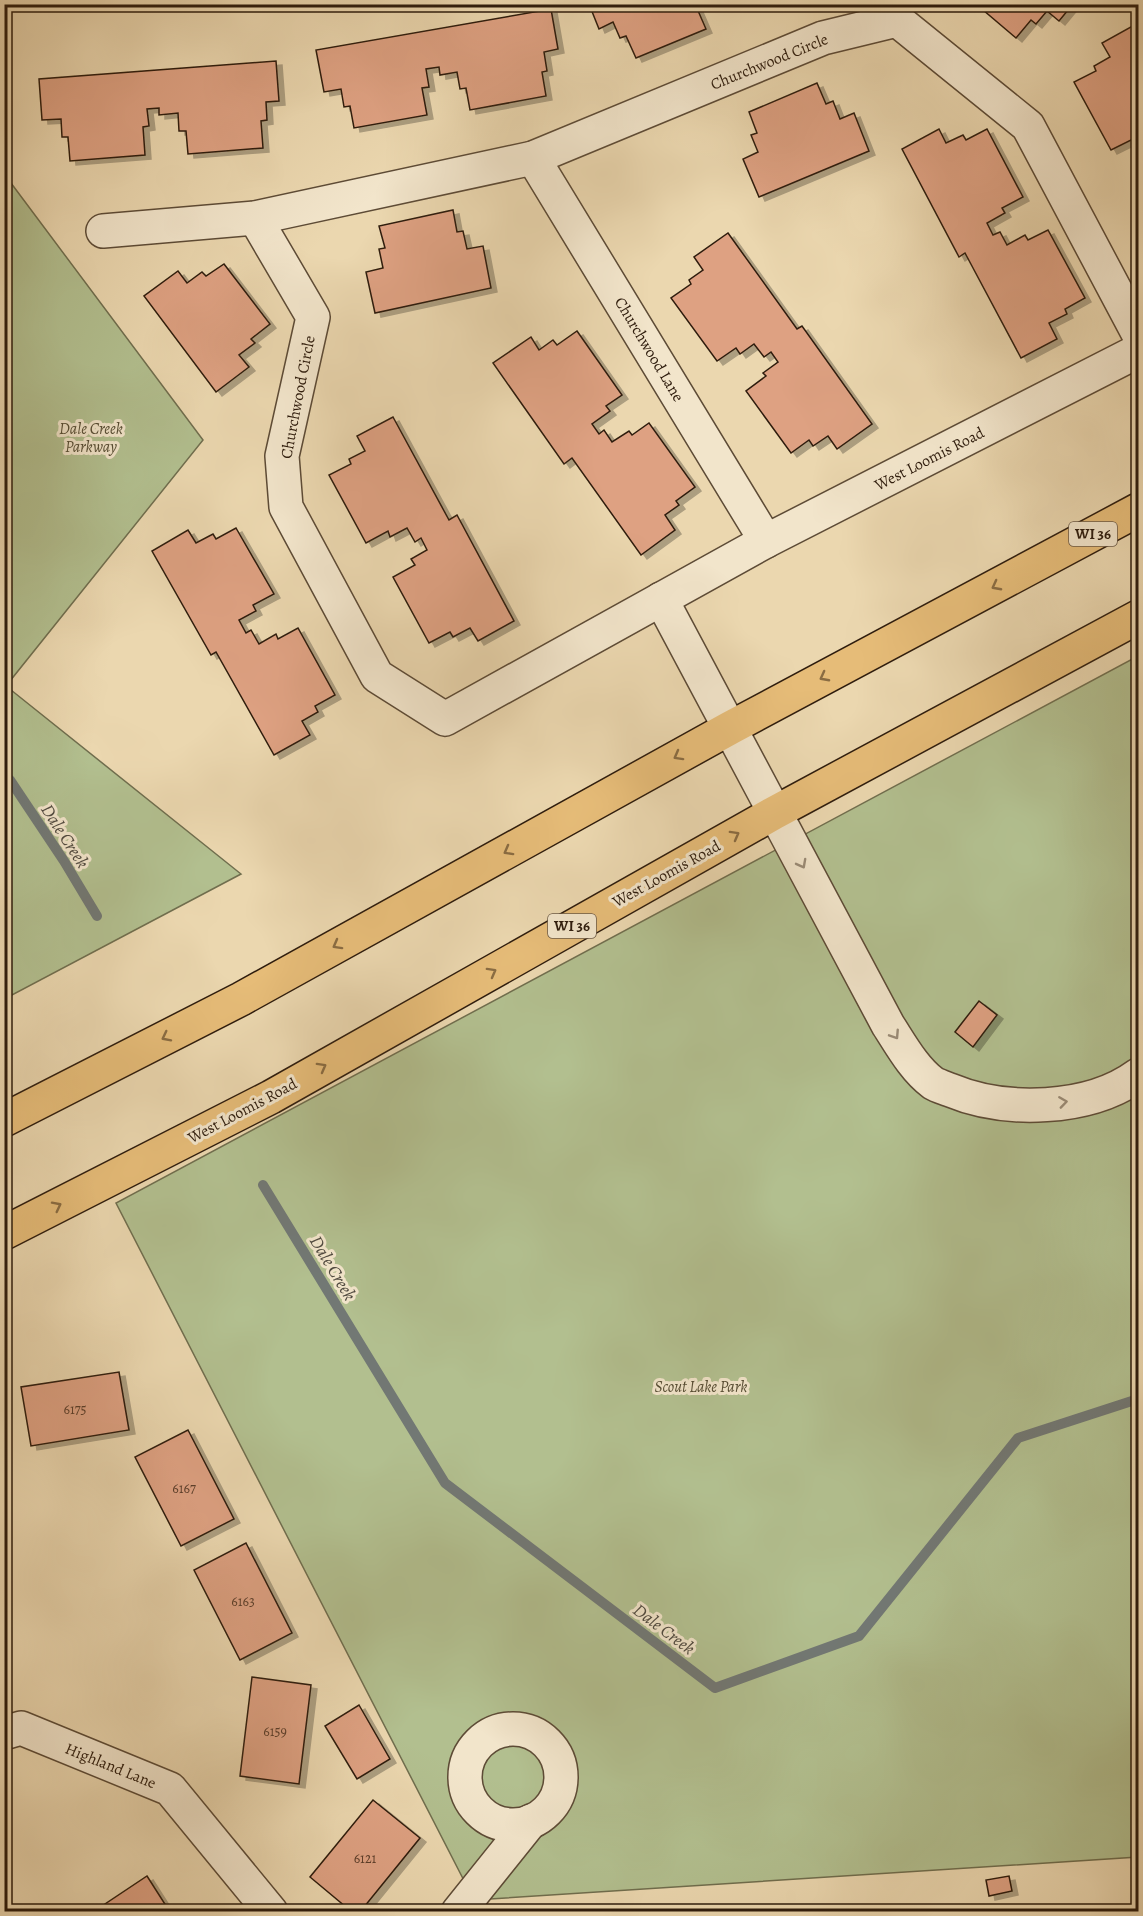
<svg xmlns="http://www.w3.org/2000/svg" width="1143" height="1916" viewBox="0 0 1143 1916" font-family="Alegreya,serif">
	<defs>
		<filter id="shadow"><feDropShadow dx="6" dy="4" stdDeviation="0" flood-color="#0004"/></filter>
	</defs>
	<rect width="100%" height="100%" fill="#ebd7af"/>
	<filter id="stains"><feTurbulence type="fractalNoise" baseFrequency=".00333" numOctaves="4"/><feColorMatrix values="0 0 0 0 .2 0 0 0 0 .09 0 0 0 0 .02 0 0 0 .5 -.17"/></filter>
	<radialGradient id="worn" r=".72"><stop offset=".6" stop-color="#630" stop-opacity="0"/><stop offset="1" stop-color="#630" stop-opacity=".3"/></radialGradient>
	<g fill="#b2bf8f" stroke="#706e4e" stroke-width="1.5">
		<polygon points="5,175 203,440 6,686 241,874 12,995 4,979"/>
		<polygon points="1138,656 1138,1857 474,1900 116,1203"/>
	</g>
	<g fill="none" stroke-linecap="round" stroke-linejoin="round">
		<g stroke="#727874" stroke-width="10">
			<polyline points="4,775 10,780 64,861 97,916"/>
			<polyline points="263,1185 445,1483 715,1688 859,1636 1018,1438 1138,1399"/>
		</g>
	</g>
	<g fill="#dea182" stroke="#2e1c0d" stroke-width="1.5" filter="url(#shadow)">
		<polygon points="589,4 699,4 696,6 706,29 636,58 626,36 620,38 613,22 599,29"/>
		<polygon points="976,4 1073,4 1059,21 1047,11 1036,24 1031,20 1016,38"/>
		<polygon points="551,9 558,49 544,52 547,71 542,72 546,96 470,110 466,88 460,89 457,72 440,75 439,67 426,69 429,87 422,88 427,115 354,128 350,106 344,107 341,89 324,92 316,50"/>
		<polygon points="1138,23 1138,144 1134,146 1131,140 1111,150 1074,82 1096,71 1094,66 1110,57 1102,43"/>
		<polygon points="276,61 279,101 266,102 267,120 261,121 263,148 188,154 186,131 179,131 178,113 159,115 159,108 147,109 149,126 143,127 145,155 70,161 68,137 62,137 61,119 42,120 39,79"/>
		<polygon points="817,83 826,104 833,101 840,119 854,113 869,151 759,197 743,159 758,152 751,135 757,133 749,112"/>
		<polygon points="939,129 946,143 963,135 966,140 987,129 1023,197 1002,208 1005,213 987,223 993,235 1000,232 1007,245 1025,235 1028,240 1048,230 1085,298 1065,309 1067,314 1049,323 1057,339 1021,358 965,253 959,257 902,149"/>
		<polygon points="453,210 457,232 463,231 467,249 483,246 491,288 375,313 366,272 383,268 379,249 385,248 379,226"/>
		<polygon points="728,233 797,329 802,326 872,424 837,449 828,436 813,446 809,440 791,453 746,391 766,376 763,373 778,362 771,352 764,357 754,344 740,354 736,348 717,361 671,298 691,284 689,280 703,270 694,257"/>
		<polygon points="224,264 270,324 251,339 255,343 239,355 249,367 216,392 144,296 178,271 187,283 202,272 206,276"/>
		<polygon points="577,331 622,395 606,406 610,411 592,424 599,434 604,430 612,442 629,431 632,435 649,423 695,487 676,501 679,505 665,515 675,530 641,555 572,458 564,464 493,363 531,337 539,350 553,340 557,345"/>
		<polygon points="393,417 449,520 457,515 514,621 478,641 470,628 453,637 450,632 429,643 393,577 415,565 411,559 427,550 421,538 415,542 407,528 390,537 388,531 366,543 329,475 351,464 349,459 365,451 357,436"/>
		<polygon points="236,528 274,594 253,605 256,611 239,620 246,633 251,630 259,644 276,634 278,639 298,628 335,695 315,706 318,712 302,721 310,735 274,755 216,652 211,655 152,551 188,530 196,543 213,534 216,539"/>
		<polygon points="979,1001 997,1015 973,1047 955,1032"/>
		<polygon points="119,1372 129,1430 31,1446 21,1387"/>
		<polygon points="188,1430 234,1519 181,1546 135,1457"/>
		<polygon points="246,1543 292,1633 240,1660 194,1570"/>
		<polygon points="252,1677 311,1685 299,1784 240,1776"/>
		<polygon points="359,1705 390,1759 357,1779 325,1726"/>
		<polygon points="373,1800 420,1838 360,1912 352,1912 310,1877"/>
		<polygon points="147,1876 170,1912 93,1912"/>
		<polygon points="1009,1876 1012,1891 989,1896 986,1880"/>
	</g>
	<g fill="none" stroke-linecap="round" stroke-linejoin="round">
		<g stroke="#5d4b36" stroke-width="36">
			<g id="minor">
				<polyline points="533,158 766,541"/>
				<polyline points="255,218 313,317 282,456 286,507 377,676 445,719 766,541 1138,351"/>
				<polyline points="103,231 255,218 533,158 823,38 897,20 1028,126 1138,333"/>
				<path d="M661,599L888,1025C901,1045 914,1069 933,1083C938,1086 945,1088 950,1090C1005,1113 1089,1111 1138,1075"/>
				<circle cx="513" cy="1777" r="48"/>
				<polyline points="4,1733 21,1728 170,1789 271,1912"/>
				<polyline points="458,1912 531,1821"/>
			</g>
		</g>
		<g stroke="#2e1c0d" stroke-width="36">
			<g id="major">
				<polyline points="4,1120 241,999 730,728 1138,510"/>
				<polyline points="4,1233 271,1097 774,813 1138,617"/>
			</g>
		</g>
		<use href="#minor" stroke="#f2e5cb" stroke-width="33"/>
		<use href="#major" stroke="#e6bc78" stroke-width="33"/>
	</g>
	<defs><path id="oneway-chevron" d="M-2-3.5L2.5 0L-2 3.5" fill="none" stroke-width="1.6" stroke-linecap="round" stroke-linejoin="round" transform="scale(1.5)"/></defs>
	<g stroke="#8a6c42">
		<use href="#oneway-chevron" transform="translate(996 586) rotate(152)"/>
		<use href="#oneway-chevron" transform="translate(824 677) rotate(152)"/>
		<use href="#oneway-chevron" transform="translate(678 756) rotate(151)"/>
		<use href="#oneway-chevron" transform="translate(735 835) rotate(-29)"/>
		<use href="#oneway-chevron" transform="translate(508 851) rotate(151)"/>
		<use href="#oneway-chevron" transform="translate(337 945) rotate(151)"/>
		<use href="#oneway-chevron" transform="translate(492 972) rotate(-29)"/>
		<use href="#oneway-chevron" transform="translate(166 1037) rotate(153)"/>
		<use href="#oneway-chevron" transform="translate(322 1067) rotate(-29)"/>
		<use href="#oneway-chevron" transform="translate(57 1206) rotate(-27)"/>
	</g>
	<g stroke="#9a8b76">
		<use href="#oneway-chevron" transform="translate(802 864) rotate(62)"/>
		<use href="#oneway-chevron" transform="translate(895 1035) rotate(57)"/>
		<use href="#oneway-chevron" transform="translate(1063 1102) rotate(-8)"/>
	</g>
	<g text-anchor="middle" stroke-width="6" stroke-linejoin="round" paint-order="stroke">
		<g font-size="14" fill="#5a3d2a">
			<text x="75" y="1414">6175</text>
			<text x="184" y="1493">6167</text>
			<text x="243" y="1606">6163</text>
			<text x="275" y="1736">6159</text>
			<text x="365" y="1863">6121</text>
		</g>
		<g fill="#f2e5cb" stroke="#695846" stroke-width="1.5">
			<rect x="1069" y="522" width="48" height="24" rx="4.5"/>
			<rect x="548" y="914" width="48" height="24" rx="4.5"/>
		</g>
		<g font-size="15" font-weight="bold" fill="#2e1c0d">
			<text x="1093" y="539">WI 36</text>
			<text x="572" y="931">WI 36</text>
		</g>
		<g font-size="16" fill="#2e1c0d" stroke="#f2e5cb">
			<text transform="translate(769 61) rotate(-22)" y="6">Churchwood Circle</text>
			<text transform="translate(650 349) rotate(59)" y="6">Churchwood Lane</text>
			<text transform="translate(297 397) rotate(-79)" y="6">Churchwood Circle</text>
			<text transform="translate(929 458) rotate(-27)" y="6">West Loomis Road</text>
			<text transform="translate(666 873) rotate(-29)" y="6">West Loomis Road</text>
			<text transform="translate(242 1110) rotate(-28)" y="6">West Loomis Road</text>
			<text transform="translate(111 1765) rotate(22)" y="6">Highland Lane</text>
		</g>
		<g font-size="16" font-style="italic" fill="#564d34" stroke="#f2e5cb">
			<text x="91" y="434">Dale Creek<tspan x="91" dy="18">Parkway</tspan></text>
			<text x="701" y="1392">Scout Lake Park</text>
		</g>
		<g font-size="18" font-style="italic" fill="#504a40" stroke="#f2e5cb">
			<text transform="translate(65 836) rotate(57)" y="6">Dale Creek</text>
			<text transform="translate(333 1268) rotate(59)" y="6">Dale Creek</text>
			<text transform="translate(664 1629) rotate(37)" y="6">Dale Creek</text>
		</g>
	</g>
	<rect width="1143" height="1916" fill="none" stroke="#ebd7af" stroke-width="24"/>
	<rect x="6" y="6" width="1131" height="1904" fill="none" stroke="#2e1c0d" stroke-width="3"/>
	<rect x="12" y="12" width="1119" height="1892" fill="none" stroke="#2e1c0d" stroke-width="1.5"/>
	<rect width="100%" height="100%" filter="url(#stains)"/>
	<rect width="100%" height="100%" fill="url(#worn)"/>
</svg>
